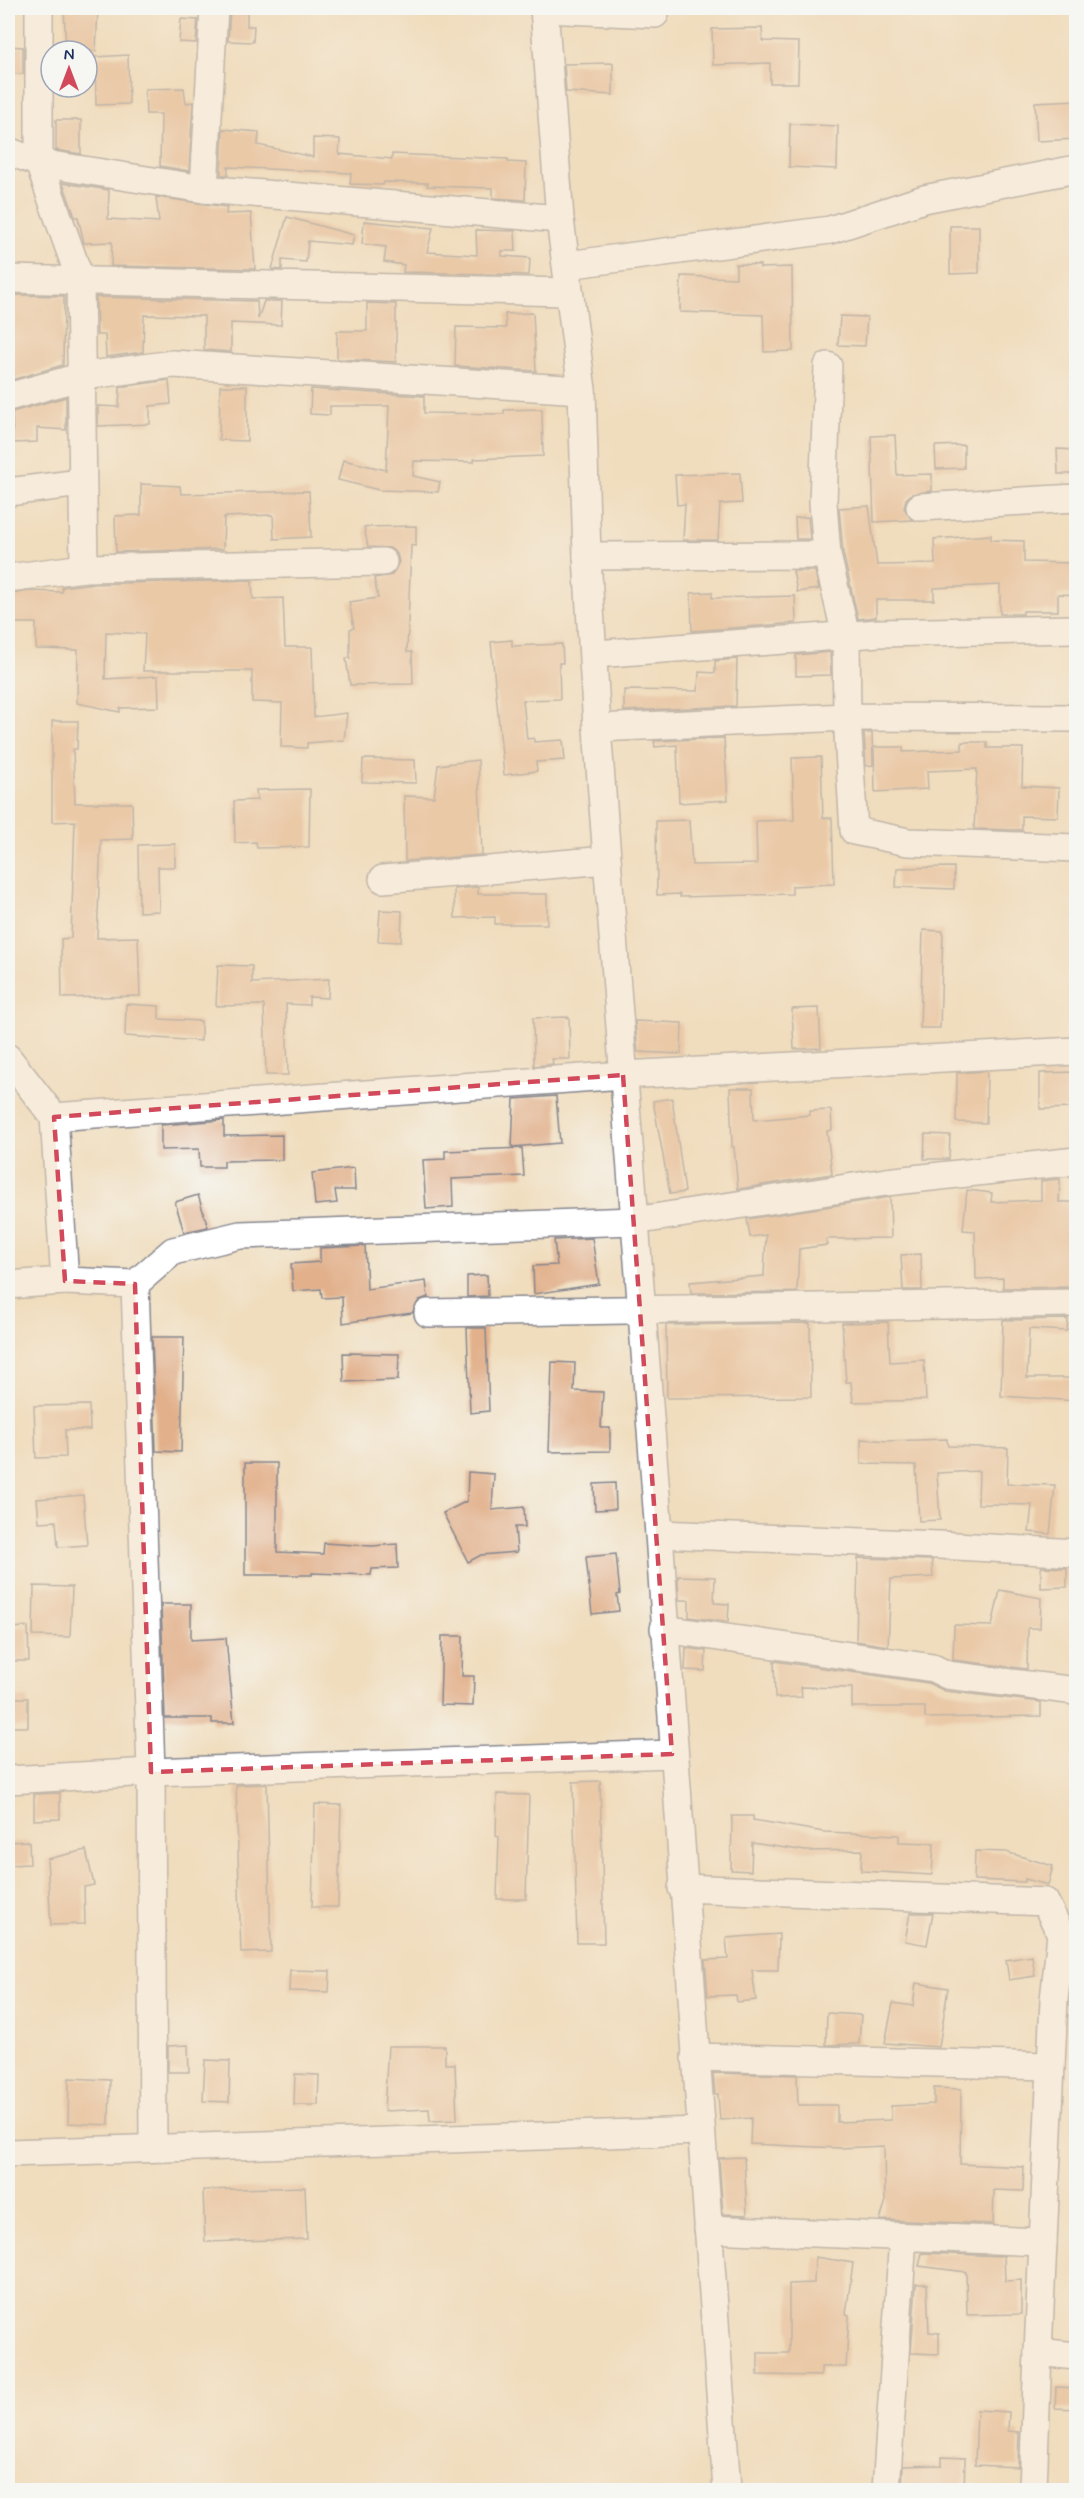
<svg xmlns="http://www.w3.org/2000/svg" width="1084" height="2498" viewBox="0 0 1084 2498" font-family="Mynerve,sans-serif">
	<rect width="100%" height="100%" fill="#f6f6f2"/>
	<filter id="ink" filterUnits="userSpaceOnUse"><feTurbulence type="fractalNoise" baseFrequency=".0167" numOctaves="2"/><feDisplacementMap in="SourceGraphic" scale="12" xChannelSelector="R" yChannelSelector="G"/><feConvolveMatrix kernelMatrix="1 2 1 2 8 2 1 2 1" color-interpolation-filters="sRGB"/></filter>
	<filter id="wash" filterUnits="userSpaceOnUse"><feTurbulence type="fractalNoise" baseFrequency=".008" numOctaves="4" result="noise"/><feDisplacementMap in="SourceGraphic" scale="24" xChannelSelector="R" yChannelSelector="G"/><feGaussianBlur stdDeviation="1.35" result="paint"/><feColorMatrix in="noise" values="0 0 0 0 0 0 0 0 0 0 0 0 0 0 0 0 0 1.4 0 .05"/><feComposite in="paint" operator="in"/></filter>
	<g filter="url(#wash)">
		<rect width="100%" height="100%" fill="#f0ddbd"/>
		<g id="blocks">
			<g fill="#e2b18c">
				<polygon points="64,8 98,8 96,51 66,51"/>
				<polygon points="230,8 247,8 247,26 254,26 253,42 228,41"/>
				<polygon points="181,19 198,20 196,43 179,42"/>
				<polygon points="762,28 763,41 799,42 798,83 770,83 770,63 713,65 712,29"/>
				<polygon points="8,46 23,47 23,74 8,73"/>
				<polygon points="128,55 129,104 96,105 95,57"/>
				<polygon points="613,63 613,95 566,92 564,64"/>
				<polygon points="184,88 186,103 193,102 189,171 160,166 161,114 146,114 145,89"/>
				<polygon points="1077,100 1077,139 1037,141 1035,102"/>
				<polygon points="56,120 81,120 81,154 56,150"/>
				<polygon points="790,124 838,126 837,169 789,167"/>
				<polygon points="223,129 259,132 258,145 313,157 313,138 340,139 339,154 392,159 392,154 508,159 508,162 526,163 525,200 493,198 493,188 427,186 428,183 384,182 383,185 350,184 351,173 228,167 228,175 221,175"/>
				<polygon points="63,183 109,190 108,219 159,222 156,197 227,207 226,214 251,213 255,269 111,266 112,242 84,243 78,217 75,217"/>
				<polygon points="287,217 354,235 352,245 308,241 306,262 282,260 282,270 272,269"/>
				<polygon points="364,221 433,228 427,252 477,255 476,230 515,231 516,251 502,251 502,256 530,258 529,275 403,272 404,265 384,262 386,247 362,244"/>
				<polygon points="950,226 979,226 979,273 950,274"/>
				<polygon points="736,264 760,265 760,268 792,267 793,351 764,352 763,315 680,312 681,276 736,278"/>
				<polygon points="8,295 64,296 63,365 8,381"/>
				<polygon points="96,297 257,301 258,319 264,301 282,301 281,325 231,323 231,352 204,350 204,316 144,315 143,352 106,357 105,335 97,335"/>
				<polygon points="367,303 396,304 396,362 337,359 337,331 367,331"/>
				<polygon points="533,313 536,371 455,366 456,327 506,328 505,314"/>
				<polygon points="840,316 867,317 865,346 838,345"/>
				<polygon points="169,380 171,404 150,406 150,424 98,426 98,406 119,407 120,387"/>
				<polygon points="220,386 247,386 247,441 219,440"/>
				<polygon points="311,389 424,396 424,413 504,414 504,410 542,409 543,456 474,459 474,462 414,461 413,476 440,482 438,492 379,490 338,480 343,460 386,470 389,406 330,406 330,415 310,414"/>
				<polygon points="66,397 66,430 37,428 37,442 13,443 12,412"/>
				<polygon points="895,435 897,475 932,474 932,491 912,494 906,499 904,508 912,520 874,522 871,436"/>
				<polygon points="964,445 964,468 936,469 935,446"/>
				<polygon points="1057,449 1077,450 1077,474 1058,474"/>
				<polygon points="740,473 742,503 720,504 718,540 683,540 685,504 677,505 675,475"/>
				<polygon points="141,484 180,486 181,494 309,491 311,537 274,539 273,515 224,517 223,549 116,552 115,516 141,515"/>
				<polygon points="869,506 877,565 935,564 934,539 991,535 991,540 1024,541 1024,562 1077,563 1077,595 1058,594 1058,611 1023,611 1023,614 1000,614 1000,585 934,588 934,600 876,600 876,617 858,619 843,553 839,508"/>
				<polygon points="808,517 810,539 796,539 795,518"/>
				<polygon points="416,526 416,546 411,545 407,652 412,652 413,684 350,685 346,658 350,658 350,629 354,628 349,602 378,598 374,578 392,575 399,562 397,554 390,548 368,547 364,527"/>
				<polygon points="793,571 815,571 819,589 797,592"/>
				<polygon points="252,580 253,599 283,598 285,647 312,647 314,717 347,713 344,740 307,743 307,748 281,747 282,703 252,702 252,671 143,671 145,634 106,632 105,679 158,676 159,707 120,708 120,712 77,703 78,650 36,649 36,623 9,623 10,594 30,591 62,592 62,587 85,584"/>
				<polygon points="712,592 712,598 795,596 796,623 692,631 691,593"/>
				<polygon points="512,640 512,646 562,644 563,663 559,663 560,699 523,700 527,739 534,738 534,742 563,740 565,760 536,762 537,771 504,775 491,642"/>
				<polygon points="830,652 831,675 796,676 796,655"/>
				<polygon points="737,659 736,706 624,711 624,690 698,691 699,672 715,673 715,661"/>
				<polygon points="52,721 78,721 77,749 73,749 75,803 132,803 133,839 101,840 97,938 138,937 140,996 62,998 61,939 71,938 75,821 52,822"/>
				<polygon points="864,733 872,733 873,765 866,766"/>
				<polygon points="724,738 728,800 679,803 677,745 655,747 654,741"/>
				<polygon points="962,742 987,742 987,748 1023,748 1022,786 1059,788 1058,817 1022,816 1022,830 974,829 977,769 927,771 928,789 875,792 874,747 903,747 903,752 962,750"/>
				<polygon points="821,757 823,818 832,818 834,884 792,886 792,894 680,897 680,894 657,895 656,821 689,820 692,865 757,864 756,821 794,820 792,758"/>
				<polygon points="363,759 415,760 416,783 362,782"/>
				<polygon points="478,760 482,855 405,861 404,796 434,797 438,765"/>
				<polygon points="310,789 309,847 257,848 256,842 235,843 234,801 257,800 256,790"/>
				<polygon points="175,844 175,867 158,867 159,911 139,912 138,845"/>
				<polygon points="954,867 954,889 896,887 897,868"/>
				<polygon points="478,887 478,894 547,894 547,924 495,924 495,917 455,918 454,889"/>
				<polygon points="380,910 402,911 401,942 378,941"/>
				<polygon points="923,930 943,931 940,1028 920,1028"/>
				<polygon points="218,965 252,966 252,983 329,979 328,998 309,997 309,1005 286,1004 288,1075 266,1075 264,1005 216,1006"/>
				<polygon points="126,1004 159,1006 159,1019 201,1021 201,1041 125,1036"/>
				<polygon points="819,1008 821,1048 794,1049 792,1009"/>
				<polygon points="569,1017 570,1059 552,1059 553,1064 534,1066 533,1018"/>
				<polygon points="635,1021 682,1023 681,1054 638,1052"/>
				<polygon points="987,1071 986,1123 956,1122 957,1073"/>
				<polygon points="1077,1072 1077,1108 1040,1109 1040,1073"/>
				<polygon points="730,1088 753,1088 754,1120 810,1115 810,1111 831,1110 832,1130 827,1131 832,1174 738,1189 734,1147 732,1147"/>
				<polygon points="556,1096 560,1143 512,1147 514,1099"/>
				<polygon points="672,1098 685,1192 670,1194 653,1101"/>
				<polygon points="224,1120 224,1136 282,1135 282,1160 224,1161 224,1167 200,1167 199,1149 161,1150 161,1125"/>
				<polygon points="925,1134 950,1135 949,1159 924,1159"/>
				<polygon points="522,1148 524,1176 452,1179 453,1207 426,1209 423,1160 445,1159 445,1151"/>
				<polygon points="354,1168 355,1190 335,1190 337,1203 315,1205 312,1173"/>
				<polygon points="1060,1179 1059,1202 1077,1202 1077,1287 1003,1288 1003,1278 976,1279 975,1231 963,1230 967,1190 992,1193 991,1202 1041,1200 1041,1181"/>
				<polygon points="198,1195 208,1227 184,1232 175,1202"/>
				<polygon points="890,1197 891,1238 826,1239 827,1245 799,1249 797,1292 691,1293 690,1282 764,1276 766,1235 750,1237 747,1219"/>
				<polygon points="592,1238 599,1284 534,1294 533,1266 557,1265 554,1240"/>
				<polygon points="365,1246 367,1289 426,1281 428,1297 419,1300 412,1313 343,1323 342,1297 322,1298 321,1289 293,1291 291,1264 320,1262 320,1248"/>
				<polygon points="921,1254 922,1290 903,1290 901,1255"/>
				<polygon points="487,1275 488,1296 467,1297 467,1276"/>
				<polygon points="1068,1319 1067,1331 1029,1329 1027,1378 1077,1378 1077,1401 1001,1396 1003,1320"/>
				<polygon points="888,1322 890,1362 924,1360 926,1400 853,1402 851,1382 846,1382 842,1323"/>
				<polygon points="810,1323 811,1397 667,1398 666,1325"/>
				<polygon points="467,1328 486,1328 489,1411 470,1413"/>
				<polygon points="152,1337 184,1337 181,1452 156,1451"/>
				<polygon points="343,1353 399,1354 398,1380 344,1382"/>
				<polygon points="552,1362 575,1363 574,1391 603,1392 601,1428 610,1428 610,1451 549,1452"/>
				<polygon points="89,1405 90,1430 65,1430 66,1457 36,1458 34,1406"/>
				<polygon points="861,1439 888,1441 947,1439 948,1446 1008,1448 1007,1484 1055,1485 1050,1534 1029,1532 1032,1505 978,1504 979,1471 937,1473 940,1520 919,1521 916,1465 861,1464"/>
				<polygon points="245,1463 277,1463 277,1552 323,1554 324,1543 372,1546 397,1544 398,1568 372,1569 371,1575 312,1573 312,1575 245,1575"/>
				<polygon points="468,1472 494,1474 492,1510 524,1507 525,1527 515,1527 517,1552 481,1555 468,1562 443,1513 467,1501"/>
				<polygon points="615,1483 616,1509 595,1510 594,1484"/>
				<polygon points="83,1495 87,1545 58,1547 56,1521 39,1522 37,1499"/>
				<polygon points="616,1554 620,1594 617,1595 619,1611 592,1614 586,1557"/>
				<polygon points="858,1558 932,1560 933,1577 891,1579 888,1646 856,1641"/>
				<polygon points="1041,1567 1067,1568 1067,1587 1041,1588"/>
				<polygon points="678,1576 715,1577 714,1603 729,1604 728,1622 689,1617 689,1600 679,1600"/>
				<polygon points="34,1586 72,1587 70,1637 33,1636"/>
				<polygon points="1000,1590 1041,1598 1040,1628 1028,1628 1027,1669 953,1660 954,1625 992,1626"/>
				<polygon points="161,1604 191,1604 191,1640 226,1638 234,1723 212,1723 212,1718 165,1718"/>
				<polygon points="28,1627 29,1661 8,1661 8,1628"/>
				<polygon points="442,1636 463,1636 462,1676 474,1676 473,1706 440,1705"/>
				<polygon points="686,1648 706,1651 705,1671 685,1670"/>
				<polygon points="774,1661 928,1683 945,1691 1041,1702 1041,1716 925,1718 925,1707 852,1707 852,1688 801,1687 802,1697 775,1698"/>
				<rect x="8" y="1698" width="20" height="29"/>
				<polygon points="600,1781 604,1943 577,1943 573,1782"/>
				<polygon points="267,1784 271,1952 241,1953 236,1785"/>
				<polygon points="60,1793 60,1819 34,1820 34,1794"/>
				<polygon points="497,1794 529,1795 526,1899 497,1899 499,1837 496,1836"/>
				<polygon points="315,1804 341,1805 338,1907 312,1907"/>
				<polygon points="732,1816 753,1816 753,1820 824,1832 899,1835 899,1842 934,1843 932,1875 861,1871 862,1850 806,1851 752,1843 751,1871 731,1870"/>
				<polygon points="29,1841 30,1864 8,1865 8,1842"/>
				<polygon points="86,1850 94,1885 84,1887 85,1924 51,1925 47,1859"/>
				<polygon points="975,1851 1006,1852 1053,1866 1048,1885 1025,1879 1025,1882 974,1880"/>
				<polygon points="910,1913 933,1913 927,1945 905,1941"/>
				<polygon points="779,1934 778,1970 752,1970 756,2000 737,2002 736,1995 708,1996 705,1960 728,1959 726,1938"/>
				<polygon points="1032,1956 1035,1976 1009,1980 1006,1960"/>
				<polygon points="290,1970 330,1971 329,1992 289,1991"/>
				<polygon points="916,1983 948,1988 939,2047 885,2043 893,2003 913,2006"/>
				<polygon points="827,2013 861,2015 859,2044 826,2045"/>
				<polygon points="188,2045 189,2072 168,2072 168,2046"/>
				<polygon points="388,2046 445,2046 445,2064 455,2064 457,2120 430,2121 429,2109 384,2111"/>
				<polygon points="205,2060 230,2061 229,2102 203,2101"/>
				<polygon points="713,2073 797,2075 798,2105 837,2105 837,2122 891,2120 891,2106 934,2104 934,2088 961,2089 960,2164 1024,2167 1023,2191 994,2190 993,2224 880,2220 885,2204 884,2146 840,2148 750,2144 751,2118 720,2120 718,2094 715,2094"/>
				<polygon points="295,2074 319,2075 318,2105 294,2105"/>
				<polygon points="69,2078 110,2080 109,2125 68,2123"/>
				<polygon points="744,2157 747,2215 723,2214 719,2158"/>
				<polygon points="305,2187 307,2239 205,2242 203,2190"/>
				<polygon points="922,2253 1004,2256 1005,2281 1021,2280 1021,2314 967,2315 966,2272 919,2266"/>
				<polygon points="815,2257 853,2263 846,2314 849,2315 846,2367 821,2367 821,2376 758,2375 758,2353 789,2353 789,2284 814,2283"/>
				<polygon points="916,2284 927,2284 929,2332 939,2333 939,2354 911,2353"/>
				<polygon points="1056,2387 1077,2388 1077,2409 1055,2408"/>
				<polygon points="977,2410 1009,2412 1008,2431 1019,2432 1018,2467 975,2465"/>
				<polygon points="942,2457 965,2458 964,2490 902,2489 903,2466 942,2465"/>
			</g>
		</g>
	</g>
	<g filter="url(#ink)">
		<use href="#blocks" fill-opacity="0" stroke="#86868e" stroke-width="1.5"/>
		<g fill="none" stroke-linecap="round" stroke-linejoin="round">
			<g stroke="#86868e" stroke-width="30">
				<g id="minor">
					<polyline points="39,8 39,163 204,189"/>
					<polyline points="214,8 204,189 560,219"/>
					<polyline points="544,8 560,219 582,390 587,556 597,728 659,1534 727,2490"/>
					<polyline points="544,9 655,14"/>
					<polyline points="8,151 39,163 80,279 84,568 383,562"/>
					<polyline points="567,265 830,230 924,199 1076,169"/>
					<polyline points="8,279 568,292"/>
					<polyline points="828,366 823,502 827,555 846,636 847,717 1076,718"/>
					<polyline points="8,397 83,376 173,364 582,390"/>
					<polyline points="8,492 81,483"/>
					<polyline points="920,507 1076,498"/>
					<polyline points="587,556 827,555"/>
					<polyline points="8,578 84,568"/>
					<polyline points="595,654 879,633 1076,629"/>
					<polyline points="597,728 847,717 854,831 908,842 1076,848"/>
					<polyline points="383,879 607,860"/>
					<polyline points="8,1058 54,1117"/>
					<polyline points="65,1281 135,1284 173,1251 240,1235 634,1221 886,1182 1076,1161"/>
					<polyline points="135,1284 151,1772 672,1754"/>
					<polyline points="8,1285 65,1281 54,1117 623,1075 1076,1051"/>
					<polyline points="428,1313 1076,1303"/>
					<polyline points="659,1534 939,1545 1076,1553"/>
					<polyline points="664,1629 933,1668 947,1675 1076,1691"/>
					<polyline points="8,1780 151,1772 153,2147"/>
					<polyline points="682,1888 1045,1902 1061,1934 1054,2000 1038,2352 1076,2356"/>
					<polyline points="695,2057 1051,2066"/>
					<polyline points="8,2153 700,2131"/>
					<polyline points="708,2229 1043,2242"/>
					<polyline points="886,2490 903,2237"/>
					<polyline points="1033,2490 1038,2352"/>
				</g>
			</g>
			<use href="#minor" stroke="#fff" stroke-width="27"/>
		</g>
	</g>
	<path d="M0 0H1084V2498H0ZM623,1075L672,1754L151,1772L135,1284L65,1281L54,1117Z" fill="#f0ddbd" fill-opacity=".55" fill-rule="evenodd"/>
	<path fill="none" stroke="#d1495b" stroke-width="4.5" stroke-dasharray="12 8" stroke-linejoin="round" d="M623,1075L672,1754L151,1772L135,1284L65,1281L54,1117Z"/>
	<rect width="1084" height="2498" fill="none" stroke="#f6f6f2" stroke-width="30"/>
	<g transform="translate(69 69)"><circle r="28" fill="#f6f6f2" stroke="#9ea6b7" stroke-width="1.5"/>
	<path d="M0-4.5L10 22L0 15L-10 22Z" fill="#d1495b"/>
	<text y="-9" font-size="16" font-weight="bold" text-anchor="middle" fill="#1b2f5e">N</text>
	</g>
</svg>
